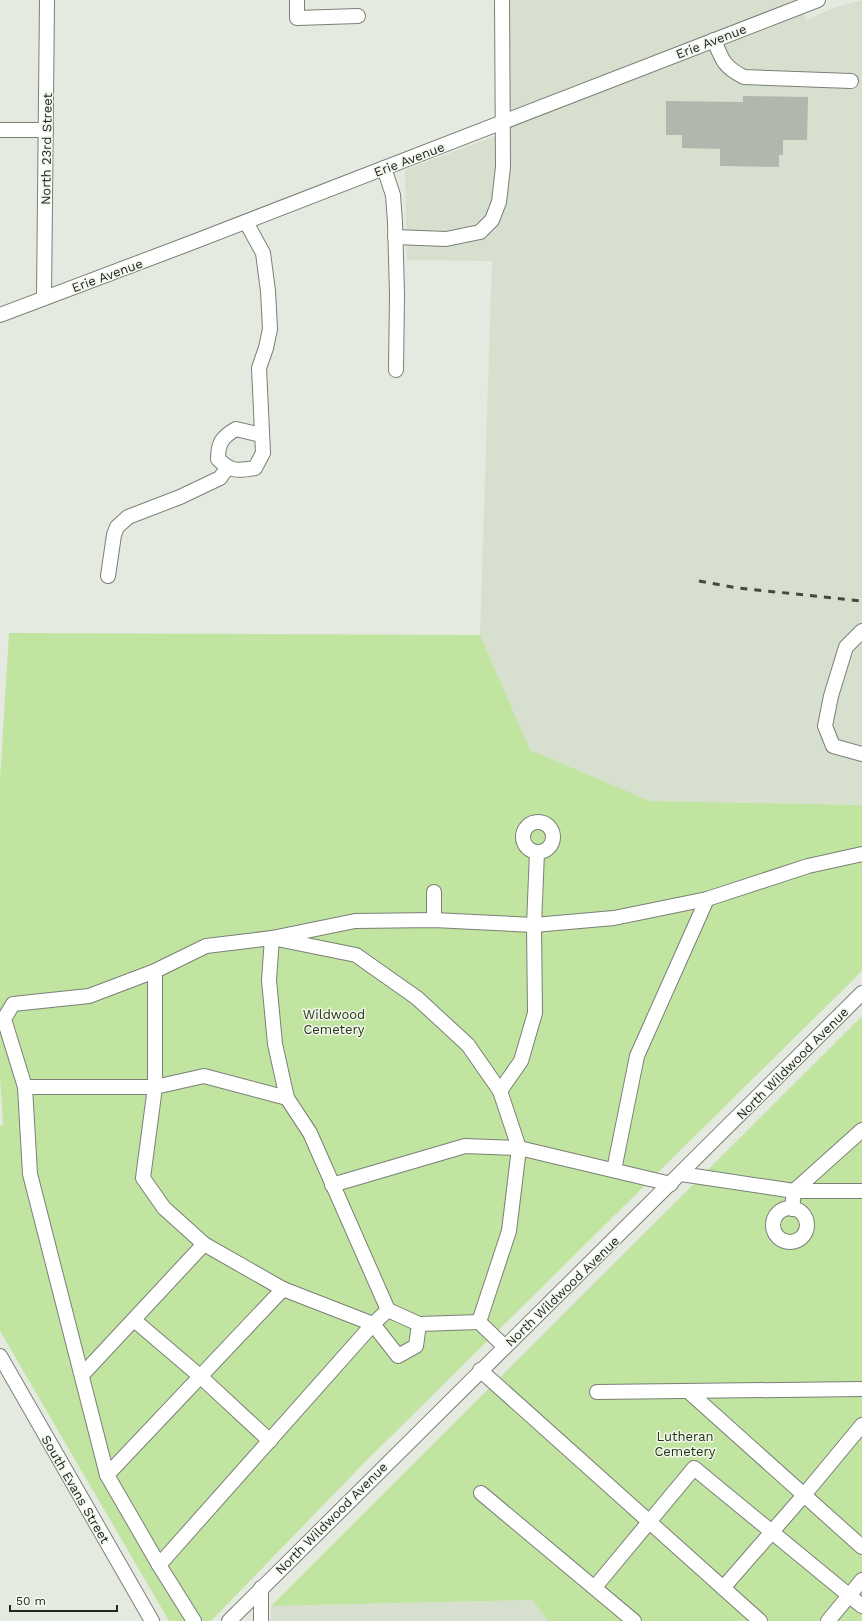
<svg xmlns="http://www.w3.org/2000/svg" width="862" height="1621" viewBox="0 0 862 1621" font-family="'Work Sans',sans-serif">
	<rect width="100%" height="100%" fill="#e5eae0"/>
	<g fill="#d7e0cf">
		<polygon points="510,0 799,0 806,20 833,8 862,0 862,805 650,801 529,750 480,635 492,261 407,260 405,170 508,131"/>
		<polygon points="532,1600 548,1621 271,1621 271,1606"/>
	</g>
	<g fill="#c1e4a1">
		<polygon points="9,633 480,635 530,750 650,801 862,805 862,971 366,1461 211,1621 169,1621 0,1331 0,1126 3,1125 0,1077 0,780"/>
		<polygon points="862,1016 862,1621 548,1621 532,1600 271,1606"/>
	</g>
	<polygon fill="#b1b7ad" points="743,96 808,97 807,140 783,140 783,155 779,155 779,167 720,166 720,149 682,148 682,135 666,135 666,101 743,102"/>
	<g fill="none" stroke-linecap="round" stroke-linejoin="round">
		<g stroke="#7a8076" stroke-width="16">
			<g id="minor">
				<polyline points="297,0 297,18 358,16"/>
				<path d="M714,40C722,60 724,67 744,77L851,81"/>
				<polyline points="0,130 46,130"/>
				<polyline points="384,168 393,195 395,222 397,294 396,370"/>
				<path d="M246,222L263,253L268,291L270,329L266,348L259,368L263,453L255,468C238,471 231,472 218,459C218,443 222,437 236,429L261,435"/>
				<polyline points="395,237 446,239 480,232 492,220 499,202 503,167 502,0"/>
				<polyline points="44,298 47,0"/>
				<polyline points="0,315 188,244 818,0"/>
				<polyline points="108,576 114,535 117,527 128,517 180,497 220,478 227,468"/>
				<polyline points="862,631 846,647 831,696 825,726 833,746 862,754"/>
				<circle cx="538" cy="837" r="15"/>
				<polyline points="434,892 434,920"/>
				<polyline points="155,971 155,1087 143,1178 164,1208 204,1244 283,1289 373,1324 388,1310"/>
				<polyline points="25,1087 155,1087 204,1076 287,1098 310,1133 388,1310 419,1324 416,1346 398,1356 373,1324 159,1565"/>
				<polyline points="500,1091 521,1061 535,1013 534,925 537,852"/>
				<polyline points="287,1098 275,1044 269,980 272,938 356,955 417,998 468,1045 500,1091 519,1148 509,1231 479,1322 505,1347"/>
				<polyline points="614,1170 637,1056 707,899"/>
				<polyline points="681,1174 794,1191 862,1191"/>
				<polyline points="332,1185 465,1146 519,1148 671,1184"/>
				<circle cx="790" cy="1225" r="17"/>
				<polyline points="792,1209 794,1191 862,1130"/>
				<polyline points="134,1320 201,1377 270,1441"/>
				<polyline points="419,1324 479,1322"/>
				<polyline points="0,1356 152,1621"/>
				<polyline points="480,1370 760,1621"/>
				<polyline points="82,1375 204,1244"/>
				<polyline points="688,1391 862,1547"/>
				<polyline points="597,1392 862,1389"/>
				<polyline points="107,1475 283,1289"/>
				<polyline points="481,1493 634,1621"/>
				<polyline points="595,1587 694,1468 862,1606"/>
				<polyline points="261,1588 261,1621"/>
				<polyline points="723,1588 804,1495 862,1425"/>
				<polyline points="194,1621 159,1565 107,1475 30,1174 25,1087 4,1019 13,1004 89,996 155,971 206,946 272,938 355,921 434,920 534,925 614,918 707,899 808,866 862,854"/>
				<polyline points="229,1621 862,993"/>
				<polyline points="828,1621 862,1580"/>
			</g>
		</g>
		<use href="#minor" stroke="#fff" stroke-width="14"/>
		<polyline stroke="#454843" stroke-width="3" stroke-dasharray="7 7" stroke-linecap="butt" points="699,581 738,588 862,601"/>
	</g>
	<g text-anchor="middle" stroke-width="3" stroke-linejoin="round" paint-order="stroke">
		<g font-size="13" fill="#252723" stroke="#f2f8ed">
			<text transform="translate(711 41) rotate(-21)" y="5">Erie Avenue</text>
			<text transform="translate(46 149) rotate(-89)" y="5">North 23rd Street</text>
			<text transform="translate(409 159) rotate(-21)" y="5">Erie Avenue</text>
			<text transform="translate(107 275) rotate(-20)" y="5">Erie Avenue</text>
			<text transform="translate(792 1063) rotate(-45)" y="5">North Wildwood Avenue</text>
			<text transform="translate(562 1291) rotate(-44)" y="5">North Wildwood Avenue</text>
			<text transform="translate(76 1489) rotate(60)" y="5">South Evans Street</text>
			<text transform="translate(331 1518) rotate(-45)" y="5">North Wildwood Avenue</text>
		</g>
		<g font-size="13" fill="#243513" stroke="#f2f8ed">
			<text x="334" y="1019">Wildwood<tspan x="334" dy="15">Cemetery</tspan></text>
			<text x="685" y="1441">Lutheran<tspan x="685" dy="15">Cemetery</tspan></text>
		</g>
	</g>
	<path d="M10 1605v6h107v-6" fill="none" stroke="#252723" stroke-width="2"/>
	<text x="16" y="1605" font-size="12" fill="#252723" stroke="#f2f8ed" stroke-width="3" paint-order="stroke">50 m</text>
</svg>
